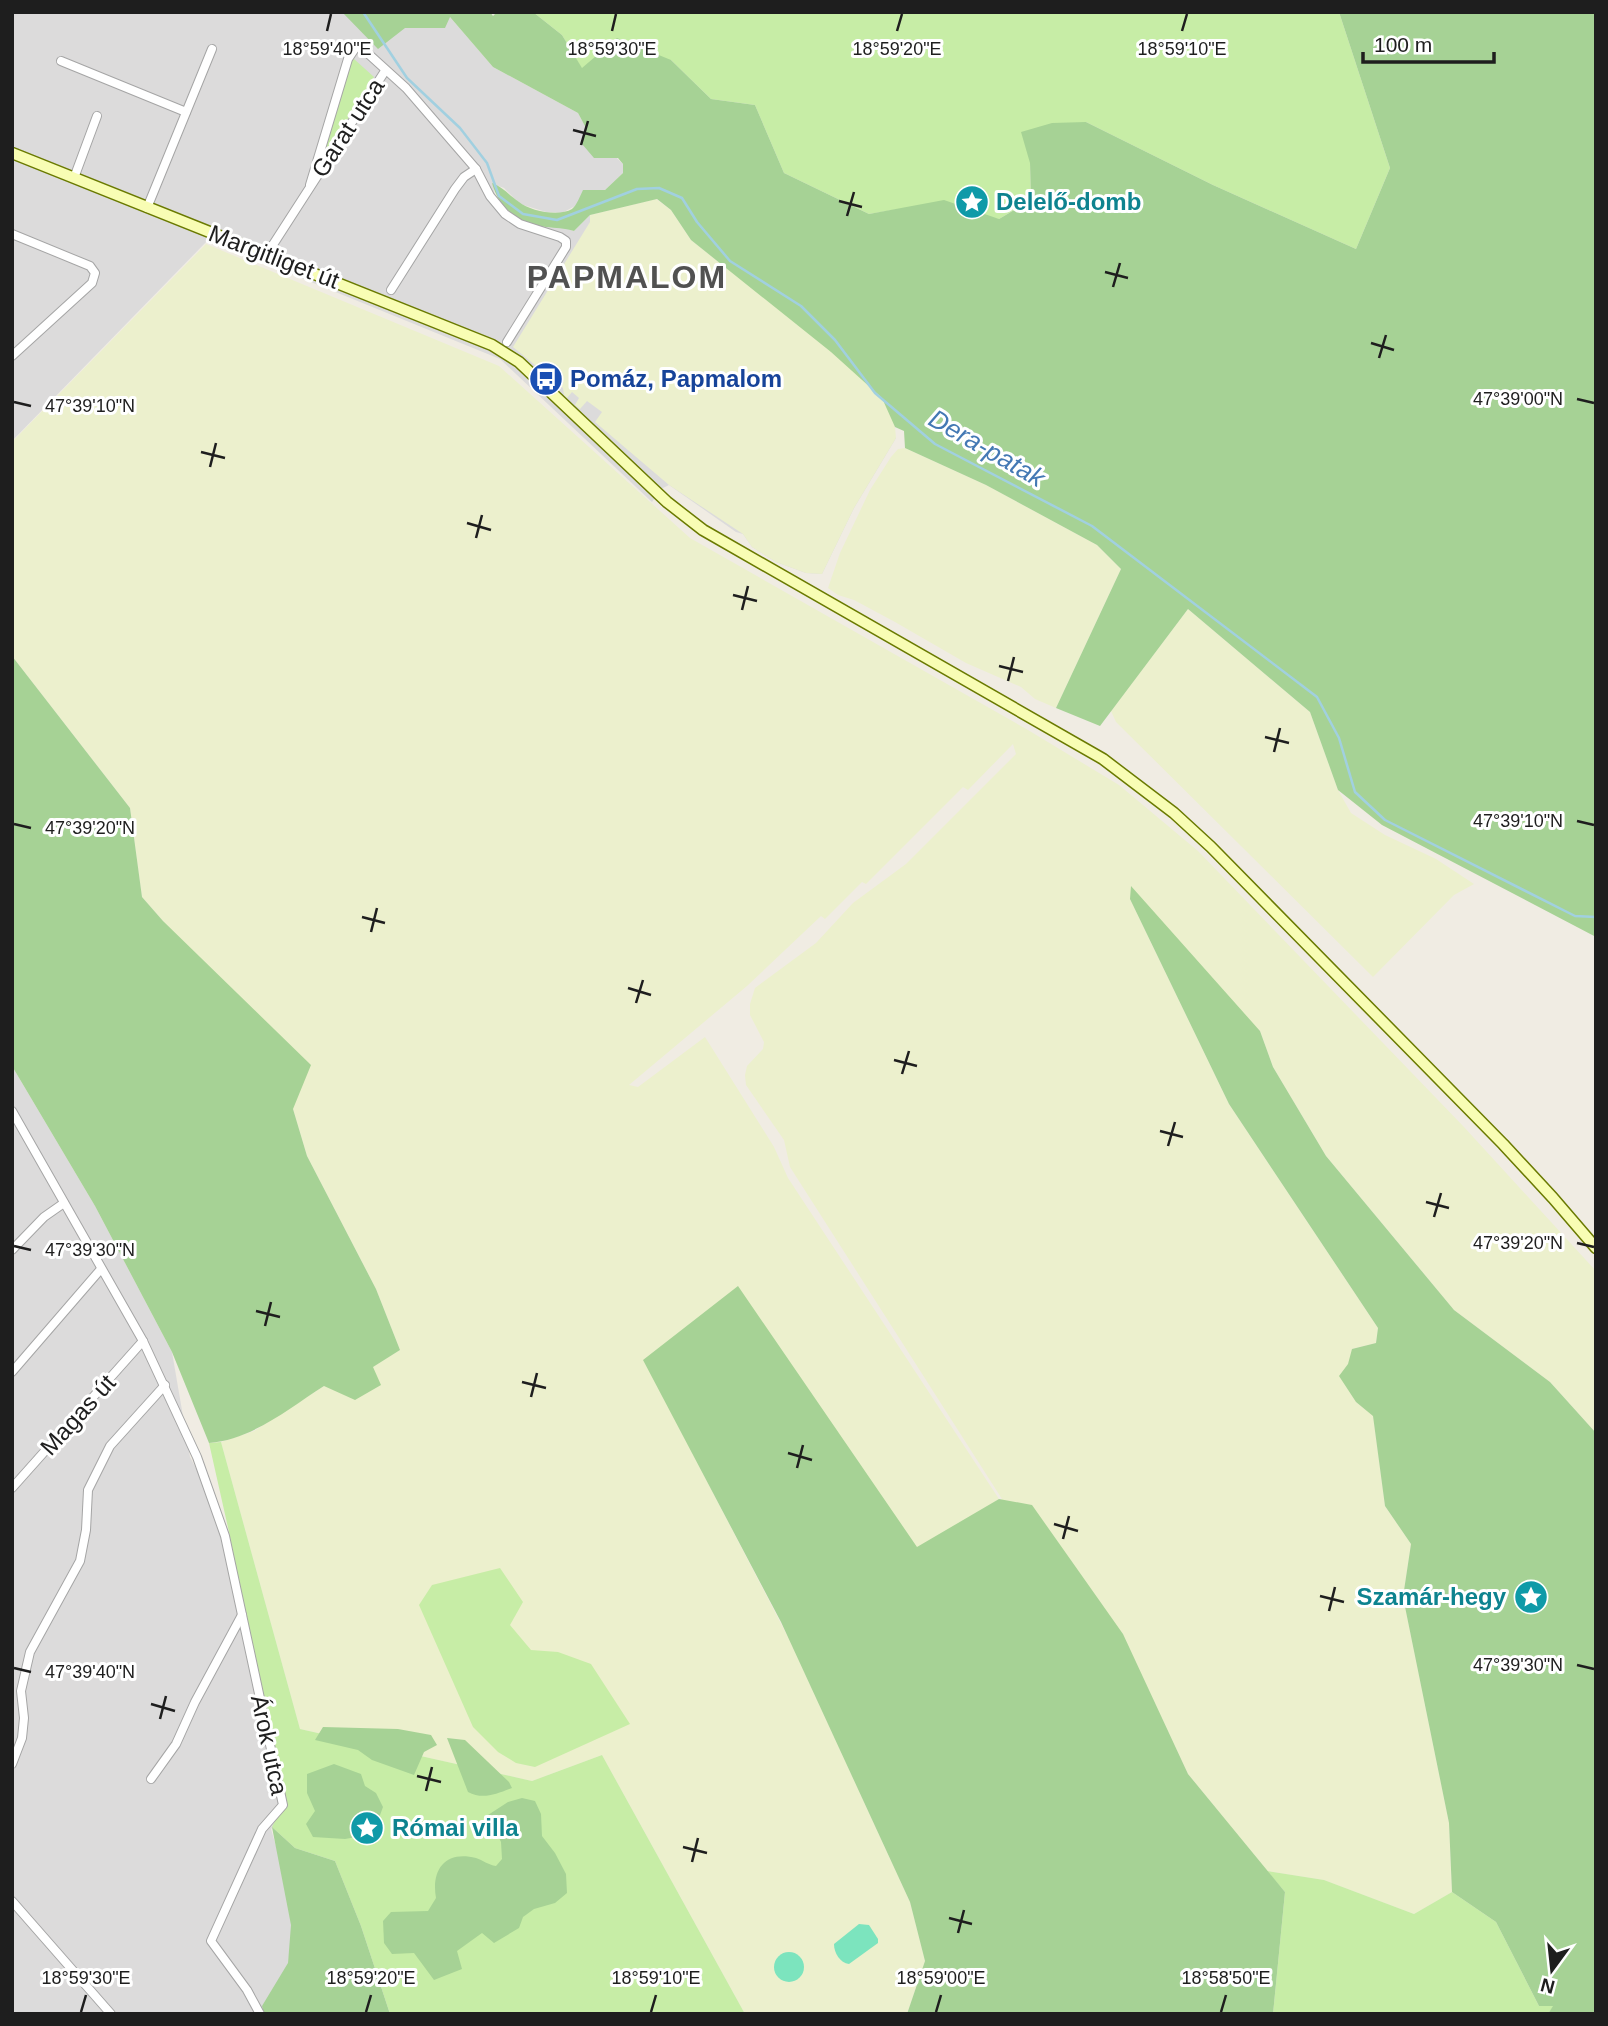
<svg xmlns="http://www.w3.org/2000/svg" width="1608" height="2026" viewBox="0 0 1608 2026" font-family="Arial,sans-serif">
	<rect width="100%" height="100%" fill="#f0ece3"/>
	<g fill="#dcdbdb">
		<polygon points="12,12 427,12 450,17 493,67 578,113 586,128 623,164 623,173 605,190 562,213 546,212 520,204 504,188 493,184 495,196 545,227 561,227 574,231 590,215 896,438 854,508 822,574 806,573 776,562 752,547 743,534 736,532 669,485 661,489 652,502 500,359 208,240 12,441"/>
		<polygon points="12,1066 95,1206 172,1352 190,1457 229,1532 292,1808 271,1829 278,1853 292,1926 288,1965 265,2014 12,2014"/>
	</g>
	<g fill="#ecf0cd" fill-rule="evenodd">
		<polygon points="656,199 671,210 691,240 725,267 770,297 885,396 895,427 896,438 854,508 822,574 806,573 776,562 752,547 743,534 669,485 595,422 602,412 587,401 580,409 575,405 579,398 572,392 567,398 564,395 563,388 513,347 590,222 590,215"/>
		<path d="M206,244L499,366L690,538L1028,730L1119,785L1198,851L1464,1127L1596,1271V1433L1550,1382L1454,1310L1326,1156L1273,1067L1260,1031L1130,899L1229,1104L1378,1328L1376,1343L1352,1349L1356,1402L1373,1415L1385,1506L1411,1544L1403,1597L1449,1823L1452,1892L1414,1914L1324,1880L1267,1871L1188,1774L1123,1635L995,1614L644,1360L790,1641L910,1902L925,1961L907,2014H745L602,1755L532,1781L300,1729L221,1442L254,1431L324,1386L372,1367L400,1350L376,1289L307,1156L293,1109L163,921L142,897L130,808L12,656V442ZM1013,744L1016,754L906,864L853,903L816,943L755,988L750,1004V1015L764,1042L763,1049L747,1066L745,1075L746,1085L784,1140L790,1167L1002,1499L986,1508L999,1499L788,1178L774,1147L705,1037L638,1087L629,1085L747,986L821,916L825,919L862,882L866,884L963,787L968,790Z"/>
		<polygon points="905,448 986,485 1097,545 1121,569 1056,708 1035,699 1021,687 966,663 895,622 854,600 838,595 828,588 840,553 870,490 891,457 898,449"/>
		<polygon points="1188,609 1310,712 1338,790 1351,813 1385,835 1436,859 1474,884 1454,895 1373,977 1116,722 1111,711"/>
	</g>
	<g fill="#c7eda6">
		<polygon points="533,12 1339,12 1390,168 1356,249 1213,185 1086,122 1030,163 1031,200 1017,213 1014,210 999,219 899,209 869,214 784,173 755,105 711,99 671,60 582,69 562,35"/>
		<polygon points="354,59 374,77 321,162 351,61"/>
		<polygon points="221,1442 300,1729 532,1781 602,1755 745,2014 390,2014 361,1926 335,1861 295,1848 272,1827 283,1805 229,1532 209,1443"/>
		<polygon points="500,1568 523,1602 510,1625 531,1650 558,1652 591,1664 630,1724 535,1767 516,1763 498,1752 473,1727 419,1605 432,1585"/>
		<polygon points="1267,1871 1324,1880 1414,1914 1452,1892 1496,1922 1539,2006 1554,2006 1548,2014 1273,2014 1285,1892"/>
	</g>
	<g fill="#a6d295">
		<path d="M342,12H490L493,16L497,12H533L562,35L582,68L617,38L671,60L711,99L755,105L784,173L869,214L944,200L999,219L1031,200L1030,163L1021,132L1052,123L1086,122L1213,185L1356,249L1390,168L1339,12H1596V937L1382,825L1338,790L1310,712L1188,609L1100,726L1056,708L1121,569L1097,545L986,485L905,448L904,431L895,427L882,398L831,352L691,240L671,210L657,199L590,215L574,231C564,228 556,228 546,227C519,223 499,209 492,183C504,188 509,195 519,202C530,211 559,217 572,209C577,205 580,196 583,190H605L623,173V164L618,158H594L582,144L586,128L578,113L493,67L450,17L445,28H405L378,49Z"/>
		<path d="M12,656L130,808L142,897L163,921L311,1065L293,1109L307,1156L376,1289L400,1350L373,1367L381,1385L355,1400L324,1386C288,1409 253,1439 209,1443L172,1352L95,1206L12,1066Z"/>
		<polygon points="1131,886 1260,1031 1273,1067 1326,1156 1454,1310 1550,1382 1596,1433 1596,2014 1548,2014 1553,2006 1539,2006 1496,1922 1452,1892 1449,1823 1403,1597 1411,1544 1385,1506 1373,1416 1356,1402 1339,1376 1348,1364 1352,1349 1376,1343 1378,1328 1229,1104 1130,899"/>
		<polygon points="738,1286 917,1547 999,1499 1032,1505 1123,1634 1188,1774 1285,1892 1273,2014 907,2014 925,1961 910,1902 781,1622 643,1360"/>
		<polygon points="323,1727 398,1729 431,1735 437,1745 424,1752 414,1775 372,1760 358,1750 315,1740"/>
		<path d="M447,1738L465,1740L509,1782L512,1788C496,1794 483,1800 468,1792Z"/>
		<polygon points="334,1764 361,1774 365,1786 376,1793 383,1807 373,1834 345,1839 313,1837 306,1824 315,1811 307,1793 307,1774"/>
		<path d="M522,1798L535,1801L541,1814L542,1836L555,1853L566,1874L567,1893L555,1903L534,1909L523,1917L519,1928L494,1943L482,1933L457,1951L462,1969L434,1980L414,1953L392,1954L384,1943L383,1921L391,1912L428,1911L436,1898C431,1870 445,1850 476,1858C483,1860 488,1865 496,1866L502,1859L501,1842L488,1815L508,1802Z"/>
		<polygon points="272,1827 295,1848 335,1861 361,1926 390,2014 264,2014 262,2006 288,1963 291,1925"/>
	</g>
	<g fill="#7ce4be">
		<path d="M859,1924L869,1925L878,1939V1943L849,1964C840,1963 834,1953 834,1944Z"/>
		<circle cx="789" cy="1967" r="15"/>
	</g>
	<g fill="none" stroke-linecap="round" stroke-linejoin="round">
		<polyline stroke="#a1d0e0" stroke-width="2.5" points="363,12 407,78 460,128 487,163 499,196 523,214 557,220 637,189 659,188 682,198 697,222 730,261 801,306 835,340 875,393 935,444 1092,526 1317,697 1339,738 1355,792 1385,820 1575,916 1596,917"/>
		<g stroke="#a5a5a5" stroke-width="10">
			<g id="minor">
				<polyline points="61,61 186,112"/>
				<polyline points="74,178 97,116"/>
				<polyline points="310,185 348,59 356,47 363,49 406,88 476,169 490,196 505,214 520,224 560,237 566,241 566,247 507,342"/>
				<polyline points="147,208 212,49"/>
				<polyline points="12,234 90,266 95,273 92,283 12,356"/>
				<polyline points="267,254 385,71"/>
				<polyline points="391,290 455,189 464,177 476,169"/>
				<polyline points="12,1111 143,1341 197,1457 225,1536 283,1805 262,1829 211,1941 247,1990 260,2014"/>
				<polyline points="12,1250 44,1217 64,1203"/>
				<polyline points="12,1372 101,1269"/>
				<polyline points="12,1488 143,1341"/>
				<polyline points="12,1764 22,1738 24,1718 21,1691 30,1652 80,1561 86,1530 88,1490 110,1446 165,1385"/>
				<polyline points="151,1779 176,1744 195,1702 242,1615"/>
				<polyline points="12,1901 111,2014"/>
			</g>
		</g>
		<g stroke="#6a7a00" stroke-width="13">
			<polyline id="secondary" points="12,153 492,345 519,362 667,502 703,530 1103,759 1174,813 1211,847 1503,1144 1553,1198 1596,1248"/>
		</g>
		<use href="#minor" stroke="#fff" stroke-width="8"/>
		<use href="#secondary" stroke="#f8fdb4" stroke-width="10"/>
	</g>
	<path fill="none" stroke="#1e1e1e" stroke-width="2.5" d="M327,31L331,14M612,31L616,14M897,31L902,14M1182,31L1187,14M573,130L596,136M581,145L588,121M839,201L862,207M847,216L854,192M1105,272L1128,278M1113,287L1120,263M1371,343L1394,350M1379,358L1386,335M1577,399L1594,403M14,402L31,406M201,452L225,458M210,467L216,443M467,523L491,530M476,538L482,515M733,595L757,601M742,610L748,586M999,666L1023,672M1008,681L1014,657M1265,737L1289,743M1274,752L1280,728M1577,821L1594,825M14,824L31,828M362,917L385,923M371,932L377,908M628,988L651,995M636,1003L643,980M894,1060L917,1066M902,1074L909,1051M1160,1131L1183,1137M1168,1146L1175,1122M1426,1202L1449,1208M1434,1217L1441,1193M1577,1243L1594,1247M14,1246L31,1250M256,1311L280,1317M265,1326L271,1302M522,1382L546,1388M531,1397L537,1373M788,1453L812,1460M797,1468L803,1445M1054,1524L1078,1531M1063,1539L1069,1516M1320,1596L1344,1602M1329,1611L1335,1587M1577,1665L1594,1669M14,1668L31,1672M151,1704L175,1711M160,1719L166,1696M417,1776L441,1782M426,1791L432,1767M683,1847L707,1853M692,1862L698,1838M949,1918L972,1924M958,1933L964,1910M81,2012L86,1995M366,2012L371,1995M651,2012L656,1995M936,2012L941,1995M1221,2012L1226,1995"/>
	<defs>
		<g id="sight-disc" transform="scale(1.75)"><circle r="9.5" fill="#0f9aa8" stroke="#fff"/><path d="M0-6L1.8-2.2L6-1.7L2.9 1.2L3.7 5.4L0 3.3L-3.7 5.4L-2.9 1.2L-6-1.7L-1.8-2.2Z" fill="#fff"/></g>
		<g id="bus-disc" transform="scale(1.75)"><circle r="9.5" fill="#1a4fb4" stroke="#fff"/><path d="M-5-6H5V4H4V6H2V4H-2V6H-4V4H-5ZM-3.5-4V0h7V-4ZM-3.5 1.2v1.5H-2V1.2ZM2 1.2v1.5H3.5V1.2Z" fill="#fff"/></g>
	</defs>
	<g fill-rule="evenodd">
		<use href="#sight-disc" x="972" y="202"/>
		<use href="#bus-disc" x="546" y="379"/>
		<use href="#sight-disc" x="1531" y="1597"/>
		<use href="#sight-disc" x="367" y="1828"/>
	</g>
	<g text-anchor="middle" stroke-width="6" stroke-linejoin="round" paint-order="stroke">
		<g font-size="24" fill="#1e1e1e" stroke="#fff">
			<text transform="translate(348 128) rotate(-57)" y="8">Garat utca</text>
			<text transform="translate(274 257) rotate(21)" y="8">Margitliget út</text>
			<text transform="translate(78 1415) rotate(-48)" y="8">Magas út</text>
			<text transform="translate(269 1745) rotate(78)" y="8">Árok utca</text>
		</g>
		<g font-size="24" font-weight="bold" fill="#0d838f" stroke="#fff" text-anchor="start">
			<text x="996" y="210">Delelő-domb</text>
			<text x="1506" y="1605" text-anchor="end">Szamár-hegy</text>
			<text x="392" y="1836">Római villa</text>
		</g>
		<g font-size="24" font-weight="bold" fill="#164399" stroke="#fff" text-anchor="start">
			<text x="570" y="387">Pomáz, Papmalom</text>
		</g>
		<g font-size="26" font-style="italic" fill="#4479b4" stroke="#fff">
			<text transform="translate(987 448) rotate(30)" y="9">Dera-patak</text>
		</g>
		<g font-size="32" font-weight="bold" letter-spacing="2" fill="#515151" stroke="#fff">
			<text x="627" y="288">PAPMALOM</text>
		</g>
	</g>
	<g font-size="18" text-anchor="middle" fill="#1e1e1e" stroke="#fff" stroke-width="6" stroke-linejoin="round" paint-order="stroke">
		<text x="327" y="55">18°59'40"E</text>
		<text x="612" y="55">18°59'30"E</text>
		<text x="897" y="55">18°59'20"E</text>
		<text x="1182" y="55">18°59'10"E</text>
		<text x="1518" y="405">47°39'00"N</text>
		<text x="90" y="412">47°39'10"N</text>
		<text x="1518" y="827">47°39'10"N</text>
		<text x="90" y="834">47°39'20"N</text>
		<text x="1518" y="1249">47°39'20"N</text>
		<text x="90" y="1256">47°39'30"N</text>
		<text x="1518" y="1671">47°39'30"N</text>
		<text x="90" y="1678">47°39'40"N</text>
		<text x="86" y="1984">18°59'30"E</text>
		<text x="371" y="1984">18°59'20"E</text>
		<text x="656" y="1984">18°59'10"E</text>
		<text x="941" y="1984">18°59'00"E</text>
		<text x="1226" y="1984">18°58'50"E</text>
	</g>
	<rect width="1608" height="2026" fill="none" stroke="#1e1e1e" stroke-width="28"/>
	<g transform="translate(1552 1970) rotate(195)" stroke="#ffffff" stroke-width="5" paint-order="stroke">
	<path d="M0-5L12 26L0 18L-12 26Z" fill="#1e1e1e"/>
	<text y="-10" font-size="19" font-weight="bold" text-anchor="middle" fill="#1e1e1e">N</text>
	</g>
	<path d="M1363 52v10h131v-10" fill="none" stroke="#1e1e1e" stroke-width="3.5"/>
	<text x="1374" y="52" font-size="21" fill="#1e1e1e" stroke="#ffffff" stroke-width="5" paint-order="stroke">100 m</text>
</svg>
